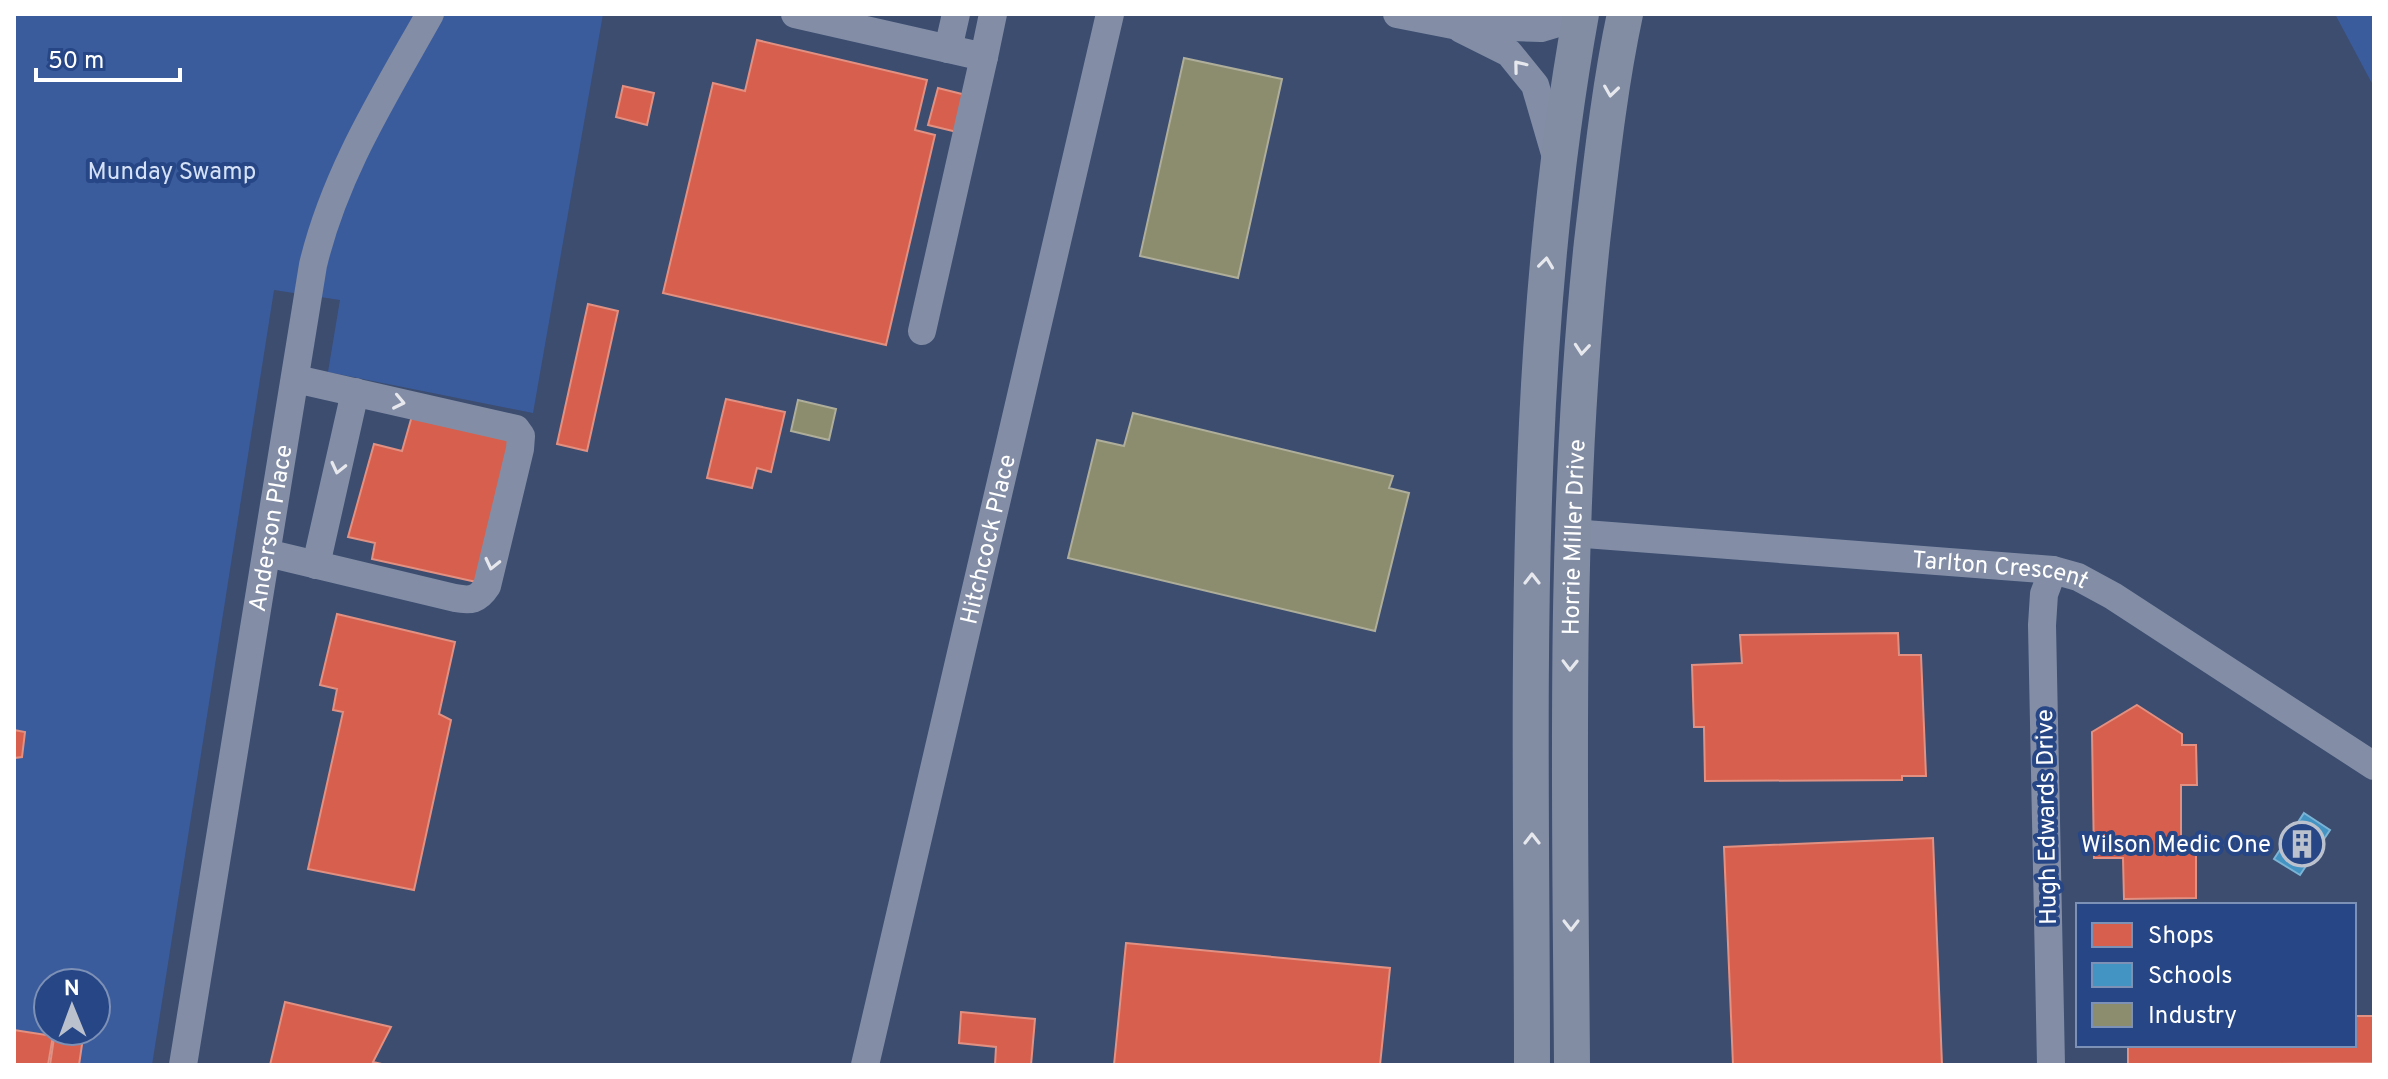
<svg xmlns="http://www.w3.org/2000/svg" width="2388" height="1079" viewBox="0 0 2388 1079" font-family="Overpass,sans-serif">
	<rect width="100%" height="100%" fill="#3c4d70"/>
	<g fill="#3b5c9c" fill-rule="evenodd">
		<path d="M14,14H603L533,413L328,372L340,300L274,290L152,1065H14ZM48,983H96V1031H48Z"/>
		<polygon points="2335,14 2374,14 2374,87"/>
	</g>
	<g fill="#d6604d" stroke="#e29082" stroke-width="2">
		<polygon points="757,40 927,80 915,130 935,135 886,345 663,293 713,83 745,91"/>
		<polygon points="623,86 654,93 647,125 616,117"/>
		<polygon points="938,88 966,95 957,132 928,125"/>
		<polygon points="588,304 618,311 587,451 557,444"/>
		<polygon points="726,399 785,412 771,472 757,468 752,488 707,478"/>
		<polygon points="412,416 511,440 481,583 372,559 375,543 348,537 374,444 402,451"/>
		<polygon points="337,614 455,642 439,714 451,720 414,890 308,869 343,712 333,710 337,689 320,685"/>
		<polygon points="1898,633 1899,655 1921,655 1926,776 1902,776 1902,780 1705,781 1704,727 1694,727 1692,665 1742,663 1740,635"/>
		<polygon points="2137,705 2182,734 2182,745 2196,745 2197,785 2181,785 2181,841 2196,841 2196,898 2124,899 2123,858 2094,858 2092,732"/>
		<polygon points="14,730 25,732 22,757 14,758"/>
		<polygon points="1933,838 1942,1065 1733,1065 1724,847"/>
		<polygon points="1126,943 1390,968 1380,1065 1114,1065"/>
		<polygon points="285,1002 391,1027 373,1062 386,1065 270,1065"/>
		<polygon points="961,1012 1035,1019 1031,1065 995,1065 996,1047 959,1043"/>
		<polygon points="2354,1016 2374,1016 2374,1063 2128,1065 2128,1045 2354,1045"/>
		<polygon points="14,1030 53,1036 48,1065 14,1065"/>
		<polygon points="55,1031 84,1031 79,1065 50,1065"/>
	</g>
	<polygon fill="#4393c3" stroke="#7bb3d5" stroke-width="2" points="2304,813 2330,830 2300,875 2274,859"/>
	<g fill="#8c8c6e" stroke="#aeae9a" stroke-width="2">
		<polygon points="1184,58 1282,79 1238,278 1140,256"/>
		<polygon points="798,400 836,409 829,440 791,431"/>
		<polygon points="1133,413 1393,476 1389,488 1409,493 1375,631 1068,558 1097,440 1124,446"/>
	</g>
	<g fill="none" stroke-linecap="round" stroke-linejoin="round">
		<g stroke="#838ea6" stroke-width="28">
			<polyline points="795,14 984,57 993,14"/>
			<polyline points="1397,14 1453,25 1541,28 1581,16"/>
			<polyline points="1461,29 1509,53 1535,85 1556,157"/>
			<polyline points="948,49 956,14"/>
			<polyline points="922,331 984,57"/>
			<path id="s1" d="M1572,533L2053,570L2078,577L2113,596L2374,766"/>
			<path d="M267,553L455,598C471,601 478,600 487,586L520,449L521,436L516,429L296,379"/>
			<polyline points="316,565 355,392"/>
			<path id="s2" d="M183,1065L313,265C335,173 384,96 430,14"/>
			<path id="s3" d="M865,1065L1110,14"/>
			<polyline points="2051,1065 2042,625 2044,594 2053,570"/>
		</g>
		<g stroke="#828da3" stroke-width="36">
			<path d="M1532,1065C1532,714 1518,361 1581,14"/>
			<path id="s4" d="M1572,1065C1570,790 1563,515 1592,242C1601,166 1609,89 1625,14"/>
		</g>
	</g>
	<defs><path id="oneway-chevron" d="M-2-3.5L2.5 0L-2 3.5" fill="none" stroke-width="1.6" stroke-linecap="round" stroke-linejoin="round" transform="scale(2)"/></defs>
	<g stroke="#e6e8ed">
		<use href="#oneway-chevron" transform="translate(1519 66) rotate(-129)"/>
		<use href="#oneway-chevron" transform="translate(1611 91) rotate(98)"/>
		<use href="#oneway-chevron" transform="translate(1546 263) rotate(-83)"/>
		<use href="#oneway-chevron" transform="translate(1582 349) rotate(95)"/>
		<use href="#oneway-chevron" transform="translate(399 402) rotate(12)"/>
		<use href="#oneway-chevron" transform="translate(338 468) rotate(103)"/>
		<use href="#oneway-chevron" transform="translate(492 564) rotate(103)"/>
		<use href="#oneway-chevron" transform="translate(1532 579) rotate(-90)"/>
		<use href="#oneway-chevron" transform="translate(1570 665) rotate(91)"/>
		<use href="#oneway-chevron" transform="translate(1532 839) rotate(-90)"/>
		<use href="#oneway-chevron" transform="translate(1571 925) rotate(90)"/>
	</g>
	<defs>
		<g id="building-ring" transform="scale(2.3)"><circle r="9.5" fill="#264686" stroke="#bbc1cd" stroke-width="1.5"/><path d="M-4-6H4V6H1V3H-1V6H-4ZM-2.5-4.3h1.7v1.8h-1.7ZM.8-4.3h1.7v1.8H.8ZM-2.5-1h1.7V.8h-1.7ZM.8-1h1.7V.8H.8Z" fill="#bbc1cd"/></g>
	</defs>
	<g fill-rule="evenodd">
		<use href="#building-ring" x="2302" y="844"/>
	</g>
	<g text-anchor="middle" stroke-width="8" stroke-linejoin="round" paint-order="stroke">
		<g font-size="24" fill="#d5e1f6" stroke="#264686">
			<text x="172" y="179">Munday Swamp</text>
		</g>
		<g font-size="24" fill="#fff" stroke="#264686">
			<text dy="8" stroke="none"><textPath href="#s2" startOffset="544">Anderson Place</textPath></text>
			<text dy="8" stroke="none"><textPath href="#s4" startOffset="528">Horrie Miller Drive</textPath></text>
			<text dy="8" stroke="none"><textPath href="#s3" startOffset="540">Hitchcock Place</textPath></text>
			<text dy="8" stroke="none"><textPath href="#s1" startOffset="430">Tarlton Crescent</textPath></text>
			<text transform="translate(2046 817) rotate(-91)" y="8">Hugh Edwards Drive</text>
		</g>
		<g font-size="24" fill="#fff" stroke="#264686" text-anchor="end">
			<text x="2271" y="852">Wilson Medic One</text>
		</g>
	</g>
	<rect width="2388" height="1079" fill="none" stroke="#ffffff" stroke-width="32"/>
	<rect x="2076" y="903" width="280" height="144" fill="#264686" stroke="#7d90b6" stroke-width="2"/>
	<rect x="2092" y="923" width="40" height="24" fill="#d6604d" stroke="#7d90b6" stroke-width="2"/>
	<text x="2148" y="943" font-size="24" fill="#ffffff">Shops</text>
	<rect x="2092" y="963" width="40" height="24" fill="#4393c3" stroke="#7d90b6" stroke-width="2"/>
	<text x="2148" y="983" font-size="24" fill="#ffffff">Schools</text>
	<rect x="2092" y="1003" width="40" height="24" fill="#8c8c6e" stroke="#7d90b6" stroke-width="2"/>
	<text x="2148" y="1023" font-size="24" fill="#ffffff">Industry</text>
	<g transform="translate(72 1007) rotate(359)"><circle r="38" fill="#264686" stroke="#7d90b6" stroke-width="2"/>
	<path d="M0-6L14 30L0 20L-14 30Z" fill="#bbc1cd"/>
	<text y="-12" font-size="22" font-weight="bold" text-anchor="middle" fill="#ffffff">N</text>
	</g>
	<path d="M36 68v12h144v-12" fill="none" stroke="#ffffff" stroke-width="4"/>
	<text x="48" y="68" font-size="24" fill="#ffffff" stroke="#264686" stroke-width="6" paint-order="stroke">50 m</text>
</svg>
